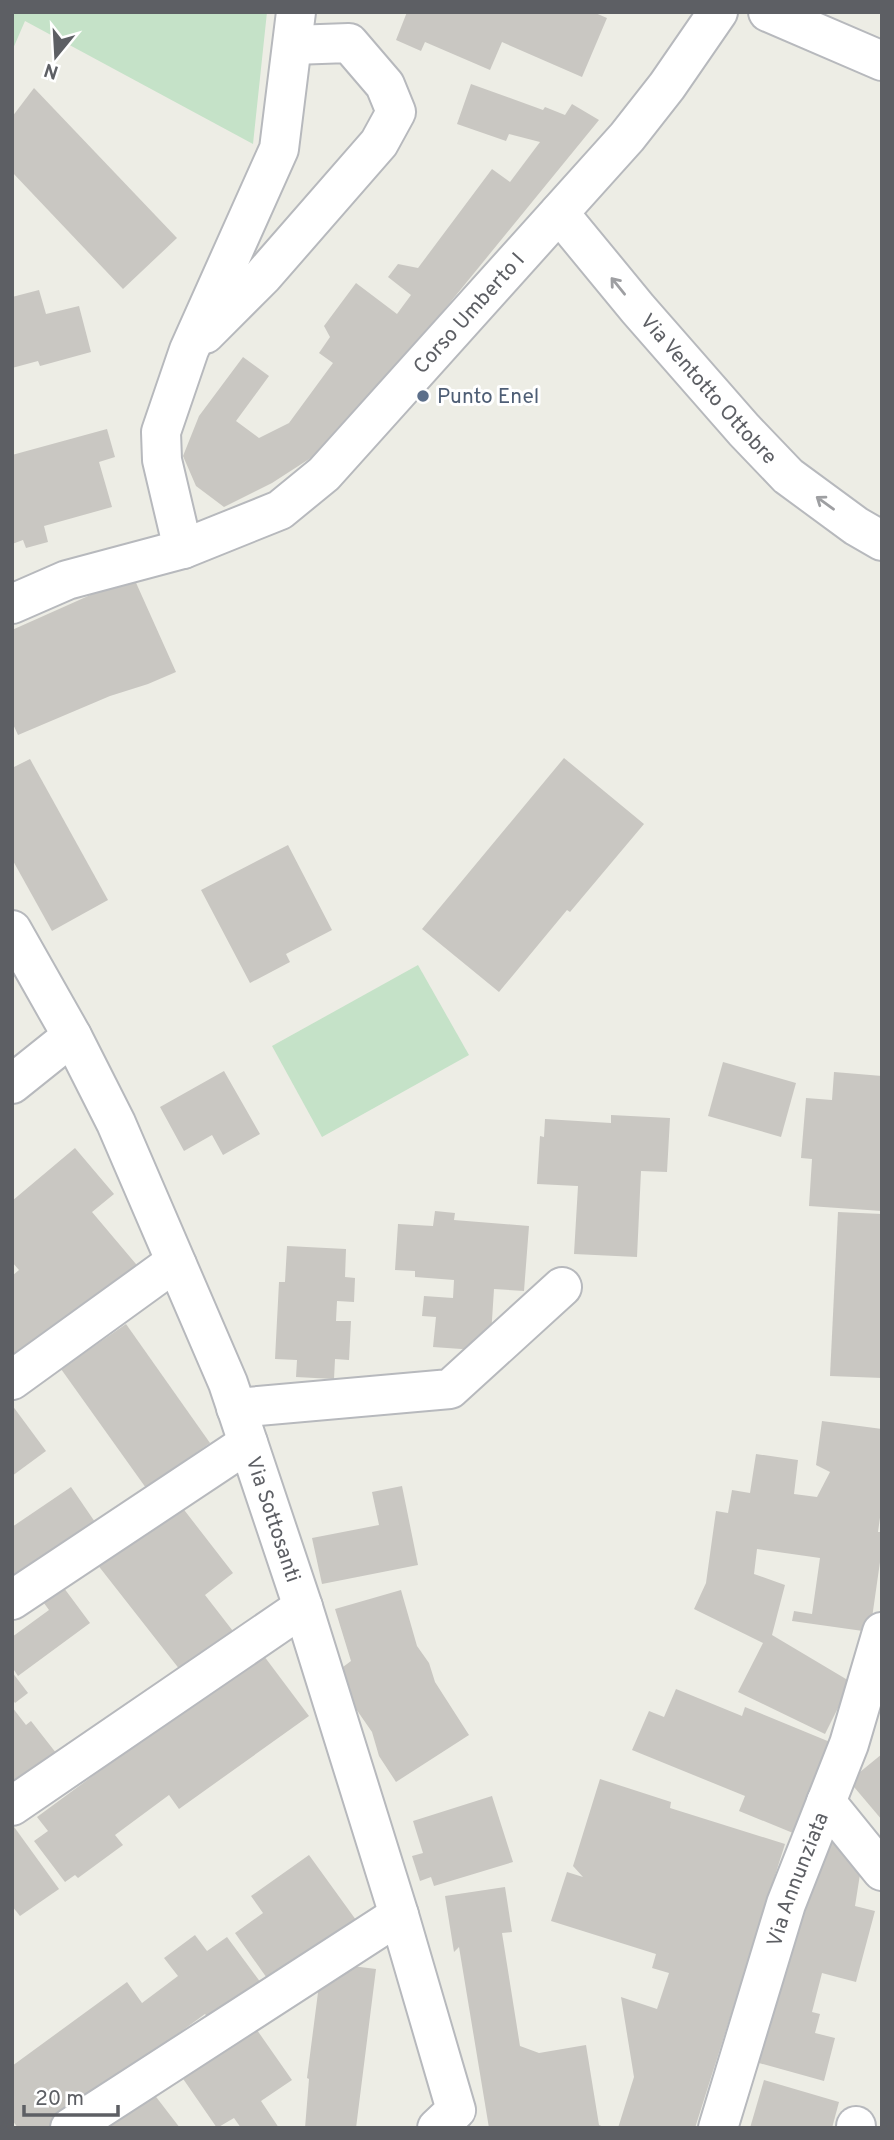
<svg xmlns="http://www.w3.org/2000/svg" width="894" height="2140" viewBox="0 0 894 2140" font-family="Overpass,sans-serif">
	<rect width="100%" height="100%" fill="#edede5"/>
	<g fill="#c5e2c8">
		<polygon points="12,12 267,12 253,144 25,21 12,51"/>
		<polygon points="418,965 469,1055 322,1137 272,1046"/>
	</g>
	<g fill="#c9c7c2">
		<polygon points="407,12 593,12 607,18 582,77 502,42 490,70 425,42 421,51 396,40"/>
		<polygon points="471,84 543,110 545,107 565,115 572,104 599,120 337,441 272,483 224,507 196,486 183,456 199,416 243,357 269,376 236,421 259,438 289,423 333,363 319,353 330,337 324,326 356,283 397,314 411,295 388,277 398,264 418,268 492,169 510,182 540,142 509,134 506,141 457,124"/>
		<polygon points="34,88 177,238 123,289 12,172 12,117"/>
		<polygon points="39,290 46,314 79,306 91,352 40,366 38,361 12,368 12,297"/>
		<polygon points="107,429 115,457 99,462 112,507 44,526 48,542 26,548 23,540 12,544 12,455"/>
		<polygon points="133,576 176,672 148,684 110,696 18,735 12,722 12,630"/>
		<polygon points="564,758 644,824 570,912 567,910 499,992 422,929"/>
		<polygon points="30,759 108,900 52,931 12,859 12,768"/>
		<polygon points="288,845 332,930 286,954 290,962 250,983 201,890"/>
		<polygon points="723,1062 796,1083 781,1137 708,1116"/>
		<polygon points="224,1071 260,1134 223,1155 212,1135 184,1151 160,1107"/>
		<polygon points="834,1072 882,1076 882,1211 809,1206 812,1159 801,1158 806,1098 832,1100"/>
		<polygon points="611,1115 670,1118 667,1172 641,1171 637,1257 574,1254 578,1186 537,1184 540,1136 544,1137 545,1119 611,1123"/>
		<polygon points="75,1148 114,1194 92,1212 141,1270 12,1360 12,1276 19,1270 12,1262 12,1201"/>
		<polygon points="435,1211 455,1213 454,1220 529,1226 524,1291 494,1289 490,1351 433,1347 436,1317 422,1316 424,1296 453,1298 454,1280 415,1277 415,1271 395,1270 398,1224 433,1226"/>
		<polygon points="838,1212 882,1214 882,1378 830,1376"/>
		<polygon points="287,1246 346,1249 345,1277 355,1278 354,1302 337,1301 336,1321 351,1321 349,1360 335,1359 334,1379 296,1377 297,1360 275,1359 279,1282 285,1282"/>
		<polygon points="126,1324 210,1443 146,1488 61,1369"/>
		<polygon points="12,1405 46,1451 12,1476"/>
		<polygon points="822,1421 882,1429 882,1503 878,1532 882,1532 882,1548 870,1632 792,1621 794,1611 812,1614 820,1558 757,1549 754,1574 785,1585 772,1635 851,1682 825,1734 738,1692 763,1643 694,1609 706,1583 716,1511 728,1513 732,1490 750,1493 756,1454 798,1460 794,1494 817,1497 830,1472 816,1465"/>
		<polygon points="402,1486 418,1565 322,1584 312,1538 379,1525 372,1492"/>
		<polygon points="71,1487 95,1522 12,1577 12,1527"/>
		<polygon points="178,1502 233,1573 205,1595 236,1635 184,1675 97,1564"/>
		<polygon points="61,1584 90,1623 18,1676 12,1667 12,1637 49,1610 41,1599"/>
		<polygon points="401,1590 417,1646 429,1663 435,1682 469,1735 396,1782 379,1756 372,1732 354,1706 343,1667 351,1661 335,1609"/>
		<polygon points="261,1652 309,1716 179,1809 169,1795 115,1835 123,1845 78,1878 75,1875 65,1882 34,1841 48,1831 37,1817"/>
		<polygon points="12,1672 28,1693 15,1703 12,1699"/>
		<polygon points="676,1689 742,1716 745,1707 830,1742 793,1833 739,1811 745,1796 632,1750 649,1711 664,1717"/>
		<polygon points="12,1707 26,1725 31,1721 60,1758 12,1789"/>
		<polygon points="882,1754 882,1820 849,1781"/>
		<polygon points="600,1779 671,1802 670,1808 785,1844 695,2128 618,2128 634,2077 621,1997 657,2009 669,1973 652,1968 656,1954 551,1921 567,1872 583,1877 573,1866"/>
		<polygon points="492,1796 513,1862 434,1886 431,1877 420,1881 412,1856 423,1853 413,1821"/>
		<polygon points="12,1824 59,1889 20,1916 12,1906"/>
		<polygon points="833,1828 861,1868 855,1906 875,1911 856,1982 822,1973 812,2012 820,2014 815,2033 835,2038 824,2081 759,2063 794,1936"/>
		<polygon points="309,1855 356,1920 269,1981 235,1933 263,1913 251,1896"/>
		<polygon points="505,1887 512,1932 502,1933 520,2046 539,2053 586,2045 599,2125 606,2128 489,2128 459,1947 454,1952 445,1896"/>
		<polygon points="195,1935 207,1951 227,1937 261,1983 211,2021 205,2014 49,2128 18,2128 12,2120 12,2066 127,1982 142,2003 178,1976 164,1958"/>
		<polygon points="336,1964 376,1969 356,2128 305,2128 309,2079 307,2078 320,1977"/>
		<polygon points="250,2020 292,2080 261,2101 279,2128 241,2128 234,2118 217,2128 177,2070"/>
		<polygon points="764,2080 839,2102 832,2128 750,2128"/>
		<polygon points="150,2089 180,2128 99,2128"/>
	</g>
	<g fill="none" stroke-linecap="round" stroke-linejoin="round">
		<g stroke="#b7b9bd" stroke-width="42">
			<g id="minor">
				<polyline points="768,12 882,61"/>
				<path id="s1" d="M559,213L638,309L744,430L788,476L856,526L882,541"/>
				<polyline points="205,334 263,276 379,143 396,112 385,85 349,43 293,45"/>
				<polyline points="183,549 162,460 161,432 189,350 279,149 296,12"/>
				<path id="s2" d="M12,604L67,580L183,549L280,510L324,474L627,137L667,86L718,12"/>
				<path id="s3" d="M12,930L72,1036L116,1123L228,1383L303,1607L399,1915L456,2110L437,2128"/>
				<polyline points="12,1084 72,1036"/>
				<polyline points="12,1380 175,1262 177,1265"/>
				<polyline points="236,1408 450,1389 562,1287"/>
				<polyline points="12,1600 248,1443"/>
				<polyline points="826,1802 882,1871"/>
				<polyline points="12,1806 303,1607"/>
				<polyline points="70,2128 399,1915"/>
				<path id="s4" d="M718,2128L786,1904L849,1744L882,1632"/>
				<polyline points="856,2128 856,2126"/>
			</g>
		</g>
		<use href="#minor" stroke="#fff" stroke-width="38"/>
	</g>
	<defs><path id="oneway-shaft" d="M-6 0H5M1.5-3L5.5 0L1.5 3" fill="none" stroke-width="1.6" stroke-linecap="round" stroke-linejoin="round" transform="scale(1.75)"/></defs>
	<g stroke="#9e9fa2">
		<use href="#oneway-shaft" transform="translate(618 286) rotate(-129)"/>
		<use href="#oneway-shaft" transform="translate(825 503) rotate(-144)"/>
	</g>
	<circle fill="#5c6f8a" stroke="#fff" stroke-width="2.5" cx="423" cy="396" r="7"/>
	<g text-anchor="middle" stroke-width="6" stroke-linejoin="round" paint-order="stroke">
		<g font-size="21" fill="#5d5f64" stroke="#fff">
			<text dy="7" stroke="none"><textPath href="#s2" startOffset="558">Corso Umberto I</textPath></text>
			<text dy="7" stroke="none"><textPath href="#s1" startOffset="231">Via Ventotto Ottobre</textPath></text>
			<text dy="7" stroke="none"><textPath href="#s3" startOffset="646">Via Sottosanti</textPath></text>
			<text dy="7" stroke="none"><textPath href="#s4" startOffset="261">Via Annunziata</textPath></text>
		</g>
		<g font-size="21" fill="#4e5e75" stroke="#fff" text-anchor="start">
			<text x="437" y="403">Punto Enel</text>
		</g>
	</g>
	<rect width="894" height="2140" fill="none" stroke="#5d5f64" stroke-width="28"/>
	<g transform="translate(56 56) rotate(198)" stroke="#ffffff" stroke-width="5" paint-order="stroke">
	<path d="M0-5L12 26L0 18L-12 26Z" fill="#5d5f64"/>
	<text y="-10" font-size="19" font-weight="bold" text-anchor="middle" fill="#5d5f64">N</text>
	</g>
	<path d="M24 2105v10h94v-10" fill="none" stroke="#5d5f64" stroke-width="3.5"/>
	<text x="35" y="2105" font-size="21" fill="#5d5f64" stroke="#ffffff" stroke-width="5" paint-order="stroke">20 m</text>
</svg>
